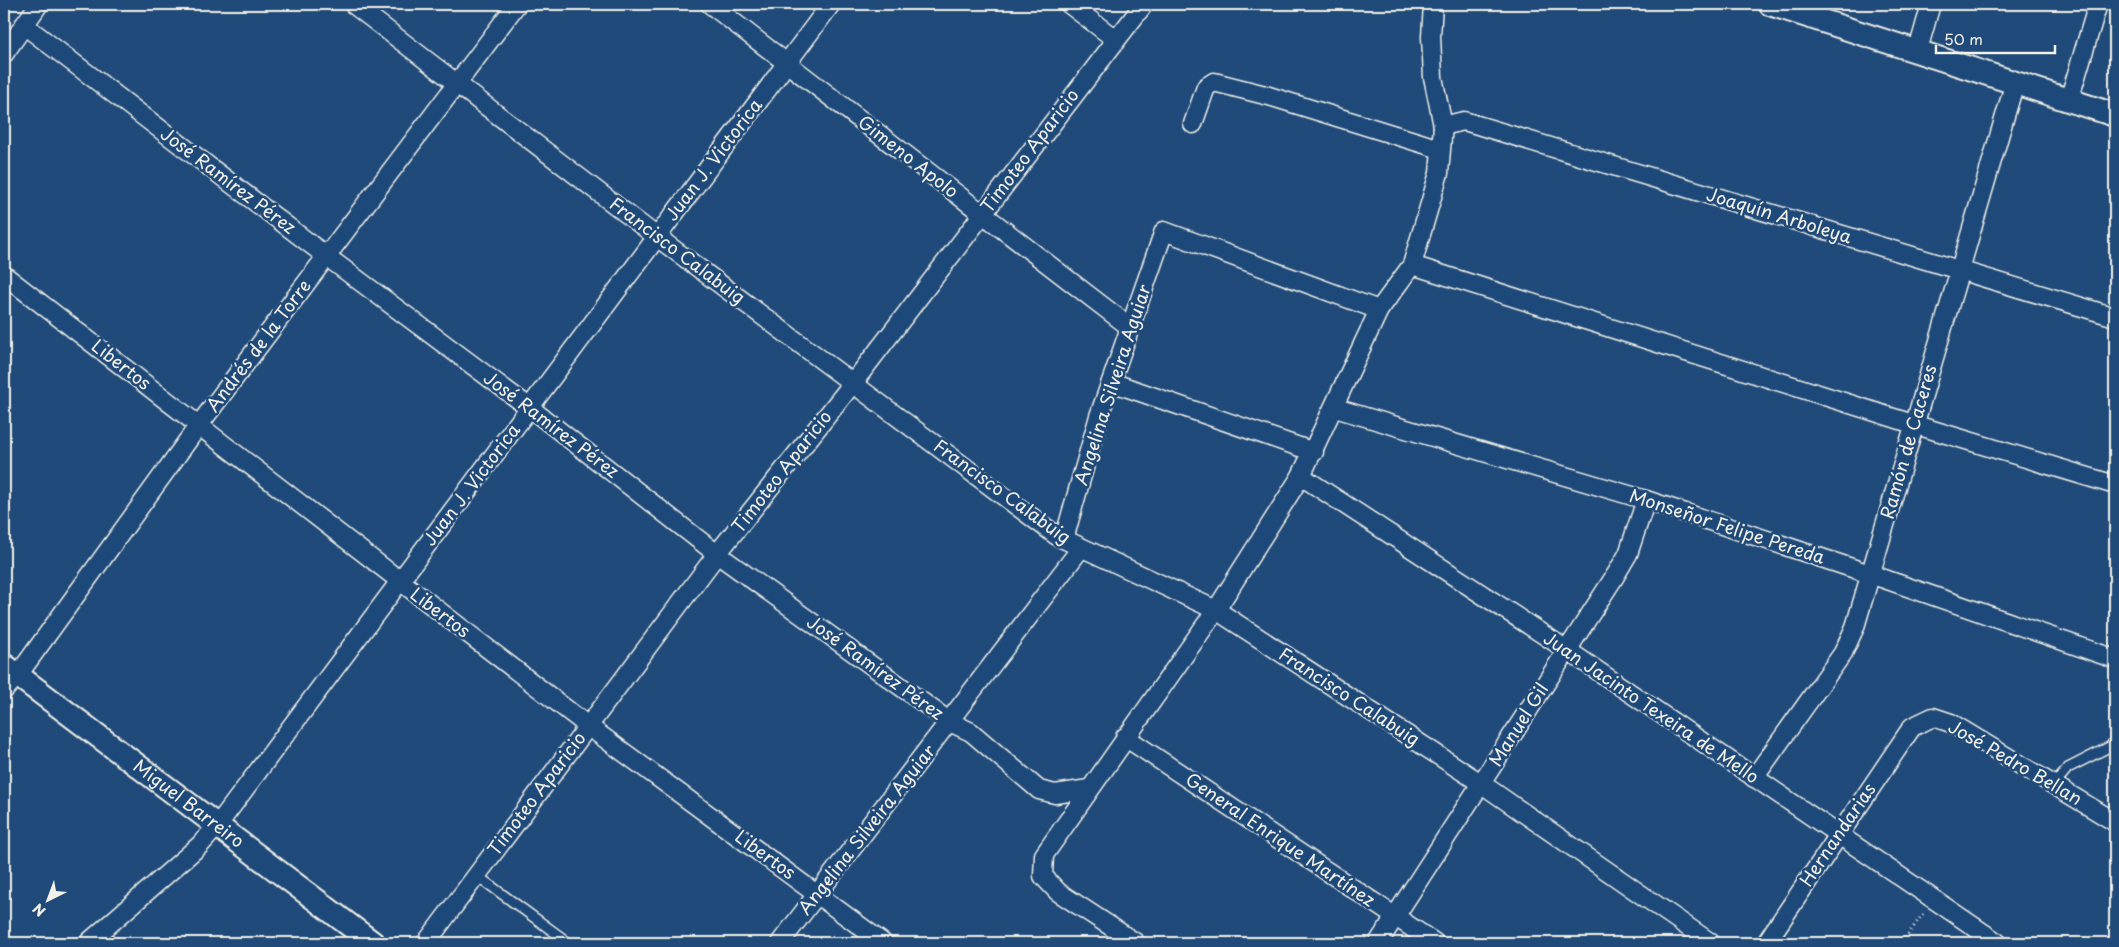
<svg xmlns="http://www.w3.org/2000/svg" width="2119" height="947" viewBox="0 0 2119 947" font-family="'Playpen Sans',sans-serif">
	<rect width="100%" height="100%" fill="#1f4a7a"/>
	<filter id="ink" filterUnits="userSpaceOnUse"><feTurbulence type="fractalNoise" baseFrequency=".02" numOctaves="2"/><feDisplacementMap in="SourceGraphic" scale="10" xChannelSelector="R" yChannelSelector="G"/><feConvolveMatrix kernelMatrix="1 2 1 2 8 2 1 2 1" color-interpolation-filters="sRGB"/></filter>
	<g filter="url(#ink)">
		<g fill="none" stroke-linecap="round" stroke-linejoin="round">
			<g stroke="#f4f1e8" stroke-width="12">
				<g id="service">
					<polyline points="2054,785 2068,768 2111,746 2115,739"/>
					<polyline points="476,875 569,943"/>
				</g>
			</g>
			<g stroke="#f4f1e8" stroke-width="21">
				<g id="minor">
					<polyline points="353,4 657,237 1057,536 1216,610 1482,784 1711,943"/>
					<polyline points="710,4 1131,328"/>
					<polyline points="1069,4 1115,39"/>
					<polyline points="24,25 326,256 530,408 717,554 950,722 971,732 1039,790 1055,794 1089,789"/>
					<polyline points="1918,50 1931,4"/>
					<polyline points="4,54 39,4"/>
					<polyline points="2069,100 2098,4"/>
					<polyline points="1193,124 1206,87 1214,82 1269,96 1440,149"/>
					<polyline points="1443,126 1464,121 2115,317"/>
					<polyline points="1412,265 1916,425 2115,485"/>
					<polyline points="4,275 588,726 883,943"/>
					<polyline points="1111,382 1314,452"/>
					<polyline points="1335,408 1646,500 1870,574 2115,659"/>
					<polyline points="1301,476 1567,650 1998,943"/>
					<polyline points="1064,539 1099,416 1164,231 1379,310"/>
					<polyline points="4,690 18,675 199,425 517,4"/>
					<polyline points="1125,737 1435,943"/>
					<polyline points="1754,778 1843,653 1855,627 2015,82"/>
					<polyline points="88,943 200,845 217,826 831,4"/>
					<polyline points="426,943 717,554 853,383 1144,4"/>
					<polyline points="780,943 1081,548"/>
					<polyline points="1136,943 1058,892 1043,876 1044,855 1216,610 1301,476 1379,310 1412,265 1439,173 1443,126 1433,77 1431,37 1433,4"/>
					<polyline points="1378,943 1615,576 1628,554 1646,500"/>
					<polyline points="1766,943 1912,727 1933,717 1951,723 2115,822"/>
				</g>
			</g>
			<g stroke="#f4f1e8" stroke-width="26">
				<g id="tertiary">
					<polyline points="1770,4 2115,115"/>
					<path id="s1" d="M4,665L373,943"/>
				</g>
			</g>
			<polyline stroke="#f4f1e8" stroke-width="3" stroke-dasharray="1 4" stroke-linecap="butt" points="1902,943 1925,911"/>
			<use href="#service" stroke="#1f4a7a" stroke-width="9"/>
			<use href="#minor" stroke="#1f4a7a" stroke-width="18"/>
			<use href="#tertiary" stroke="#1f4a7a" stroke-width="22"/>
		</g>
	</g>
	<g text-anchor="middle" stroke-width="5" stroke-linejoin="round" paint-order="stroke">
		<g font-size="18" fill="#f4f1e8" stroke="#1f4a7a">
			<text transform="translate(1030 151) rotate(-53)" y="6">Timoteo Aparicio</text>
			<text transform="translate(908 157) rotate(38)" y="6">Gimeno Apolo</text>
			<text transform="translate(714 160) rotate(-53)" y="6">Juan J. Victorica</text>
			<text transform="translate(228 181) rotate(37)" y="6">José Ramírez Pérez</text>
			<text transform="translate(1779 216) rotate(17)" y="6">Joaquín Arboleya</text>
			<text transform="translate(677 251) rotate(37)" y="6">Francisco Calabuig</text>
			<text transform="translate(259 346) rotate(-53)" y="6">Andrés de la Torre</text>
			<text transform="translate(121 365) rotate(38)" y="6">Libertos</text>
			<text transform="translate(1113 385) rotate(-72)" y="6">Angelina Silveira Aguiar</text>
			<text transform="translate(551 425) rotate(37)" y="6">José Ramírez Pérez</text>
			<text transform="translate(1909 442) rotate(-74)" y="6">Ramón de Caceres</text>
			<text transform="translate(782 472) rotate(-52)" y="6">Timoteo Aparicio</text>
			<text transform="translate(472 485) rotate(-53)" y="6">Juan J. Victorica</text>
			<text transform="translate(1002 492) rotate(36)" y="6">Francisco Calabuig</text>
			<text transform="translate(1727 527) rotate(18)" y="6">Monseñor Felipe Pereda</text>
			<text transform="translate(440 613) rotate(37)" y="6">Libertos</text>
			<text transform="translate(875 668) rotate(36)" y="6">José Ramírez Pérez</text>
			<text transform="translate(1349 697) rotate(33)" y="6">Francisco Calabuig</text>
			<text transform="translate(1651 708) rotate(34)" y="6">Juan Jacinto Texeira de Mello</text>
			<text transform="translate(1519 725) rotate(-58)" y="6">Manuel Gil</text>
			<text transform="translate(2015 763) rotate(30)" y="6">José Pedro Bellan</text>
			<text transform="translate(537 794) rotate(-53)" y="6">Timoteo Aparicio</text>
			<text dy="6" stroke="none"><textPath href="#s1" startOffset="231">Miguel Barreiro</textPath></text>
			<text transform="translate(867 830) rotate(-52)" y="6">Angelina Silveira Aguiar</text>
			<text transform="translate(1838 835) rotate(-56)" y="6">Hernandarias</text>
			<text transform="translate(1280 840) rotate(34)" y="6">General Enrique Martínez</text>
			<text transform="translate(765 855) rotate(36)" y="6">Libertos</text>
		</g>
	</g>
	<rect width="2119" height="947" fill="none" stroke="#1f4a7a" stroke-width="20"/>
	<rect x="10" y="10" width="2099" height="927" fill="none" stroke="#f4f1e8" stroke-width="2" filter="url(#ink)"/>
	<g transform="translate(48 900) rotate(222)" stroke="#1f4a7a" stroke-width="4" paint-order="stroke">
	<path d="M0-4L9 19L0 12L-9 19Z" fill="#f4f1e8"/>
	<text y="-8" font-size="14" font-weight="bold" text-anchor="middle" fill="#f4f1e8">N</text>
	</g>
	<path d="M1936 45v8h119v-8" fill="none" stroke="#f4f1e8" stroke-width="2.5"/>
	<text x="1944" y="45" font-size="15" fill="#f4f1e8" stroke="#1f4a7a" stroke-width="4" paint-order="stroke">50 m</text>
</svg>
